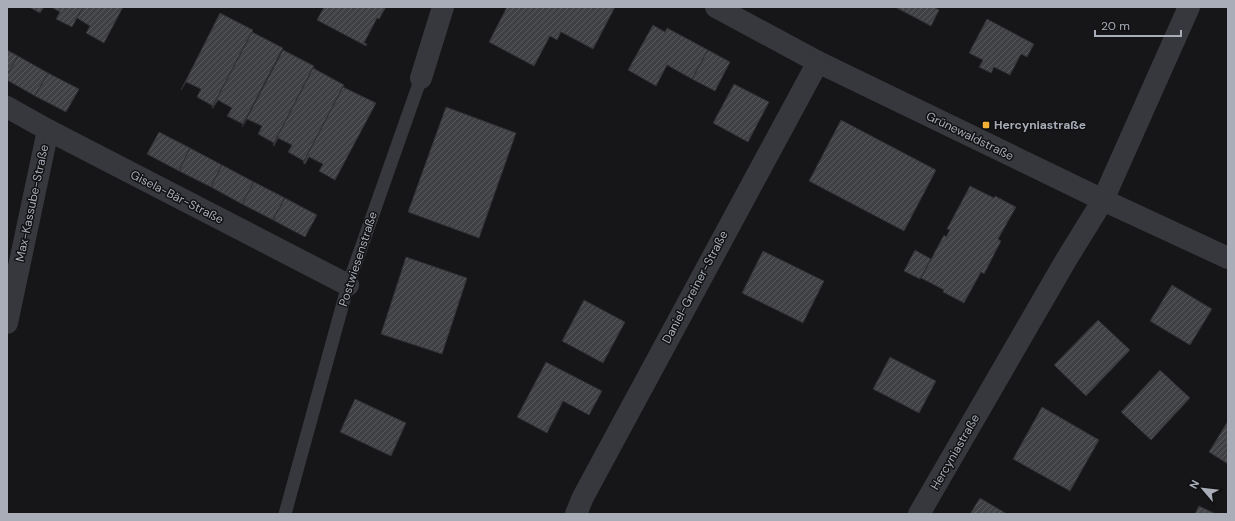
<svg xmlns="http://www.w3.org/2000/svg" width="1235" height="521" viewBox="0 0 1235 521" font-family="'DM Sans',sans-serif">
	<defs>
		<pattern id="building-hatch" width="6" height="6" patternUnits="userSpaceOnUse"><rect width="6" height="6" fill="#404145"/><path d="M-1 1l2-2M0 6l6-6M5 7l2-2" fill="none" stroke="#595a5e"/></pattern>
	</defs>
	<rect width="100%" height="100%" fill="#161618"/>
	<g fill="url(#building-hatch)" stroke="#303034">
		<polygon points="29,7 44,7 40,13"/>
		<polygon points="51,7 83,7 72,27 56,19 60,12"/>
		<polygon points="83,7 123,7 104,43 86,33 90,26 77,18"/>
		<polygon points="324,7 386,7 379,19 377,18 364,43 367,44 366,46 317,20"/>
		<polygon points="507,7 615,7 593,49 561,32 557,40 550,36 534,66 489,42"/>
		<polygon points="895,7 934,7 939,10 931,26"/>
		<polygon points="220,13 253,30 213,106 197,97 201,89 186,82 181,90"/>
		<polygon points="987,19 1034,44 1027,57 1021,54 1010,75 994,67 991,73 979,67 983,60 969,53"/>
		<polygon points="653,25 665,32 667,28 708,50 692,79 667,65 656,86 628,70"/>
		<polygon points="252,32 283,48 243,124 227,116 232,108 218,100 213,108 212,108"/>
		<polygon points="7,50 18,56 7,75"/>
		<polygon points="283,50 314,66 274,143 258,134 262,126 247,119 242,127"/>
		<polygon points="708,50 730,62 715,91 692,79"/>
		<polygon points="18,56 48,73 35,96 7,80 7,75"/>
		<polygon points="313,68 344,85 304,161 288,152 292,145 278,138 274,146 273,145"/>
		<polygon points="48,73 79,89 66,112 35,96"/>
		<polygon points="734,84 769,102 748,142 713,123"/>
		<polygon points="343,87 376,103 335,180 319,171 323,164 309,157 305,164 303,163"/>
		<polygon points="446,107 516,133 479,238 408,212"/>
		<polygon points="841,120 936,170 904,231 809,181"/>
		<polygon points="159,132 190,148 179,171 147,154"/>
		<polygon points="190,148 222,165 211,187 179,171"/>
		<polygon points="222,165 254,182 242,204 211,187"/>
		<polygon points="254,182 285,198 273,220 242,204"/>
		<polygon points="970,186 994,198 995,196 1016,207 998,239 1001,241 984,274 981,272 964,303 943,292 944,290 921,278 944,235 946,237 950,230 947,229"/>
		<polygon points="285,198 317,215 305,237 273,220"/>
		<polygon points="915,250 931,259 920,279 904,271"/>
		<polygon points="763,251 824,281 803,323 742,293"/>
		<polygon points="406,257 467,278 442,354 381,334"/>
		<polygon points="1172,285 1212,309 1190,345 1150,321"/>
		<polygon points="584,300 625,322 603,363 562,341"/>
		<polygon points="1098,320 1130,350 1086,396 1054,365"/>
		<polygon points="890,357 936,381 919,413 873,389"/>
		<polygon points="546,362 602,391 589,415 563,401 547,433 517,417"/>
		<polygon points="1160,370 1190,398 1151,440 1121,412"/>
		<polygon points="355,399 406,423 391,456 340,432"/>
		<polygon points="1042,407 1099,440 1070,491 1013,459"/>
		<polygon points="1228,421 1228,464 1209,452"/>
		<polygon points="980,498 1007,514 970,514"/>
		<polygon points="1199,506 1216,514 1195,514"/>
	</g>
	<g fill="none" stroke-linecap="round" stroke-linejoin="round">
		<polyline stroke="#37383d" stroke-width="13" points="285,514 348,285 421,78"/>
		<g stroke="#37383d" stroke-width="22">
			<polyline points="716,7 818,62 1103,200 1228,258"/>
			<polyline points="421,78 443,7"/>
			<polyline points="7,107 48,130 348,285"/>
			<polyline points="7,323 48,130"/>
			<polyline points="576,514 583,497 818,62"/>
			<polyline points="919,514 1066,260 1103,200 1189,7"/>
		</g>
	</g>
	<rect fill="#f2b134" stroke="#111113" stroke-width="1.5" x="982" y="121" width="8" height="8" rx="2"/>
	<g text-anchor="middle" stroke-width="3" stroke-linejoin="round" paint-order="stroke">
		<g font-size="12" font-weight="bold" fill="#a8adb8" stroke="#111113" text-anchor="start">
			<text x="994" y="129">Hercyniastraße</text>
		</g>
		<g font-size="12" fill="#a8adb8" stroke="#111113">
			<text transform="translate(970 136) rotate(26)" y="4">Grünewaldstraße</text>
			<text transform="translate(177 197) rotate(27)" y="4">Gisela-Bär-Straße</text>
			<text transform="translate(32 203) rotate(-78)" y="4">Max-Kassube-Straße</text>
			<text transform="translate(358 259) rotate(-72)" y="4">Postwiesenstraße</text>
			<text transform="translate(695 287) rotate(-62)" y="4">Daniel-Greiner-Straße</text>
			<text transform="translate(955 452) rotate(-60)" y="4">Hercyniastraße</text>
		</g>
	</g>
	<rect width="1235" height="521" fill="none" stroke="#a8adb8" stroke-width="16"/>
	<g transform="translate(1203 489) rotate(298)" stroke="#111113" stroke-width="3" paint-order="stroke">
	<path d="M0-3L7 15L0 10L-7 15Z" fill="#a8adb8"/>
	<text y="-6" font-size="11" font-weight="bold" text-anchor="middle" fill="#a8adb8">N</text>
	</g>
	<path d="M1095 30v6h86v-6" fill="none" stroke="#a8adb8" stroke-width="2"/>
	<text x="1101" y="30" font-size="12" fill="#a8adb8" stroke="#111113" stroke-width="3" paint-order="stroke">20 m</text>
</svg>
